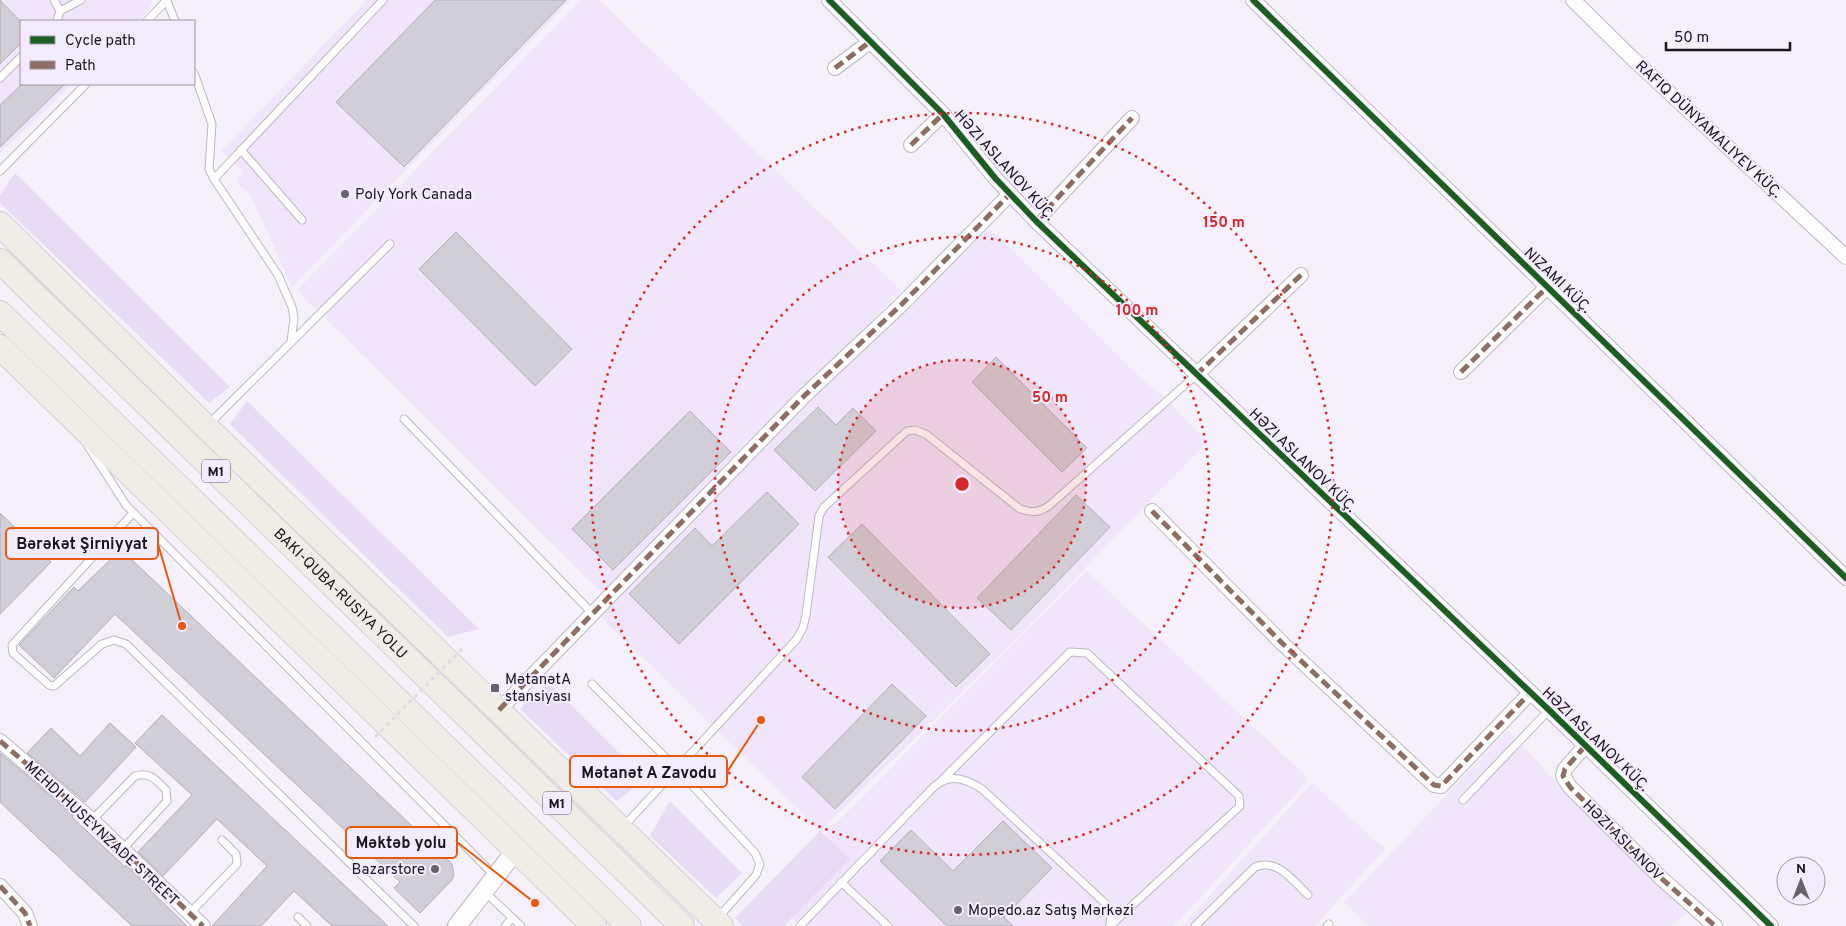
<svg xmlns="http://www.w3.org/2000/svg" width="1846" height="926" viewBox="0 0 1846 926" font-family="Overpass,sans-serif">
	<rect width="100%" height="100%" fill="#f5f0fa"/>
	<g fill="#f0e5fb">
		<polygon points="0,0 152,0 149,10 138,21 21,21 21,84 73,84 0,153"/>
		<polygon points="367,0 571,0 292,287 250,194 235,181 242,171 221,151"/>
		<polygon points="582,0 599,0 901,291 603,594 297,290"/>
		<polygon points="990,228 1132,370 1167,400 1208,441 1022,633 820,831 598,614 847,364"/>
		<polygon points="1087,571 1309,779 1174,926 800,926 792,918 849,859 824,835"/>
		<polygon points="1508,730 1572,799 1687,912 1671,926 1369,926 1344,903"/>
		<polygon points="1312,783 1385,849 1315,926 1182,926"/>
	</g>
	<g fill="#e8dbf6">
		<polygon points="15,173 230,387 209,403 0,203 0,195"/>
		<polygon points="247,401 479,629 448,637 230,424"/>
		<polygon points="548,682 645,779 617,801 520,709"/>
		<polygon points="670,801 742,873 716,898 650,836"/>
		<polygon points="820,831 850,859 784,926 744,926 735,918"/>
	</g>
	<g fill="#d2ced7" stroke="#b2aeb7">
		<polygon points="0,0 21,22 21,43 0,64"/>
		<polygon points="435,0 566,0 404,167 336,102"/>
		<polygon points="22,84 65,84 0,147 0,105"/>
		<polygon points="456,232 572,349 535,386 419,269"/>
		<polygon points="996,357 1087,448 1062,472 972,382"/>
		<polygon points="818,407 836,425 853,408 876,431 815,491 774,450"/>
		<polygon points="690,411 731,452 613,570 572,529"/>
		<polygon points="767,492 799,524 679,644 629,594 695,528 712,546"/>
		<polygon points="1076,495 1110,527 1011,630 977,598"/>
		<polygon points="0,513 51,562 0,614"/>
		<polygon points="862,524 990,654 956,687 828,557"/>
		<polygon points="120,554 129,557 452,864 454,875 452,880 420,913 394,888 400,882 115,614 54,678 19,645 74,587 78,591 114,556"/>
		<polygon points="892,684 926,716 835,809 802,777"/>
		<polygon points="162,715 388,926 332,926 294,891 261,926 212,926 267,866 217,819 163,876 138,852 192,795 135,743"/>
		<polygon points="110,723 136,747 85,802 27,753 51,728 80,756"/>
		<polygon points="0,753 73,815 72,817 125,867 126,865 151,889 150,890 187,926 132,926 0,802"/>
		<polygon points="1003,821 1052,868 1004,917 1013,926 947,926 880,861 911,830 953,871"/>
	</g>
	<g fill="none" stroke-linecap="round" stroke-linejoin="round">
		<g stroke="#bcb8c1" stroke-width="9">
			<g id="service">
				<polyline points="54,0 60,11 57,21"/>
				<polyline points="167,1 175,21"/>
				<polyline points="60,11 81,0"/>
				<polyline points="147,21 167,0"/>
				<polyline points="194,73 212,124 209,169 214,179"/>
				<polyline points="0,78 21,57"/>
				<polyline points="241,150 302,220"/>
				<polyline points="0,171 86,84"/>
				<polyline points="291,342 294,318 292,307 278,275 214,179 383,0"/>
				<polyline points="404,419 592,613"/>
				<polyline points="208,425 390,244"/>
				<polyline points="88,446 126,505 495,876"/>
				<polyline points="133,513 12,645 13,653 49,685 54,686 102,644 114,640 126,644 414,926"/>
				<polyline points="592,684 677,769 755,853 760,864 756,875 717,919"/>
				<polyline points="941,781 1070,652 1087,653 1239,796 1240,806 1110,926"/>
				<polyline points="1463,800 1549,710"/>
				<path d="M92,820L135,776C150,771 157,781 166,790L167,801L123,849"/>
				<path d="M623,827L796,640L803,628L806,615L819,516L824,507L907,431L916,430L927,435L1020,509C1033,513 1039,513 1050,505L1196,375"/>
				<polyline points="841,882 888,926"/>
				<polyline points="484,891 521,926"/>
				<polyline points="190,913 237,864 236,854 222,840"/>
				<polyline points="298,917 307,926"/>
				<polyline points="505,926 512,918"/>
				<path d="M800,926L923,798C928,793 934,785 941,782C954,774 970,781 982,789L1106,904L1111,913L1110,926"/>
				<path d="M1195,926L1255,867C1278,858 1293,881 1308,895"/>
				<polyline points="1327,926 1329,924"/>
			</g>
		</g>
		<g stroke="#bcb8c1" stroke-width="16">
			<g id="minor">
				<polyline points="829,0 943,114 995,178 1036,221 1549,710 1771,926"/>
				<polyline points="1253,0 1846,578"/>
				<polyline points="1573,0 1633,59 1846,257"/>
				<polyline points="835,68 871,41"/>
				<polyline points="911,145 943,114"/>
				<polyline points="1036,221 1132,118"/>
				<polyline points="1461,372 1547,287"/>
				<polyline points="1196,375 1301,275"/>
				<polyline points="1152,511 1283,644 1434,785 1441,786 1445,782 1530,693"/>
				<polyline points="499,710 802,398 901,305 1010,194"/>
				<polyline points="0,741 92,820 203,926"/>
				<polyline points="1585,746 1565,769 1563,776 1570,787 1661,878 1715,926"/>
				<polyline points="0,886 25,913 30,926"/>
			</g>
		</g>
		<g stroke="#bcb8c1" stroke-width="20">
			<polyline id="tertiary" points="457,926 516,850"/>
		</g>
		<g stroke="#d2cfd5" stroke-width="26">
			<g id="trunk">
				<polyline points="0,224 206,427 721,926"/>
				<path id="s1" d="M0,261L682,926"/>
				<polyline points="0,313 629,926"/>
				<polyline points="0,347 594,926"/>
			</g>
		</g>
		<use href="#service" stroke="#fefdfe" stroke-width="7"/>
		<use href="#minor" stroke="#fefdfe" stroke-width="14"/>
		<use href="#tertiary" stroke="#fefdfe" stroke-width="18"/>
		<use href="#trunk" stroke="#f0ece6" stroke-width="24"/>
		<polyline stroke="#dddce0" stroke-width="3" stroke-dasharray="4 4" stroke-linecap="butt" points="375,737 463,648"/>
		<g stroke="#8d6e63" stroke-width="5" stroke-dasharray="10 5" stroke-linecap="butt">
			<polyline points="835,68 871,41"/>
			<polyline points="911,145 943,114"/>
			<polyline points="1036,221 1132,118"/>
			<polyline points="1461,372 1547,287"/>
			<polyline points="1196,375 1301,275"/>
			<polyline points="1152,511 1283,644 1434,785 1441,786 1445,782 1530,693"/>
			<polyline points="499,710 802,398 901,305 1010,194"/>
			<polyline points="0,741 92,820 203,926"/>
			<polyline points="1585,746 1565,769 1563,776 1570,787 1661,878 1715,926"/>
			<polyline points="0,886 25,913 30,926"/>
		</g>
		<g stroke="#f5ebff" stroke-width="9">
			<g id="cycleway">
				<polyline points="829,0 943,114 995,178 1036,221 1549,710 1771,926"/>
				<polyline points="1253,0 1846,578"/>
			</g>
		</g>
		<use href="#cycleway" stroke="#1b5e20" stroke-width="6"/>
	</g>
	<circle cx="962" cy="484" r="124" fill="#d62828" fill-opacity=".12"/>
	<g fill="none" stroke="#d62828" stroke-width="2.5" stroke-dasharray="2.5 5">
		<circle cx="962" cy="484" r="124"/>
		<circle cx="962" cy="484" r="247"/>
		<circle cx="962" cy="484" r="371"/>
	</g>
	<g fill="#67626b" stroke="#f5ebff" stroke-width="2">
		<circle cx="345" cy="194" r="5"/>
		<rect x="490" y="683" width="10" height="10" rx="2.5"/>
		<circle cx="435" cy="869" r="5"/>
		<circle cx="958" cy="910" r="5"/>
	</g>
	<g text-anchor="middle" stroke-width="4" stroke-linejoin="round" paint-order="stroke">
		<g fill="#f5ebff" stroke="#5c5662" stroke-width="1">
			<rect x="202" y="459.5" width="28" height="23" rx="4"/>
			<rect x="543" y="791.5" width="28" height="23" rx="4"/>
		</g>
		<g font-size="14" font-weight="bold" fill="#1a161e">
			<text x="216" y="476">M1</text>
			<text x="557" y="808">M1</text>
		</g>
		<g font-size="15" fill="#1a161e" stroke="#f5ebff">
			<text transform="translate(1709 129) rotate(43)" y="5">RAFIQ DÜNYAMALIYEV KÜÇ.</text>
			<text transform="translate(1005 165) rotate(48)" y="5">HƏZI ASLANOV KÜÇ.</text>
			<text transform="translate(1558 280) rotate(44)" y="5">NIZAMI KÜÇ.</text>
			<text transform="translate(1303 460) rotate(44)" y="5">HƏZI ASLANOV KÜÇ.</text>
			<text dy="5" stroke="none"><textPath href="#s1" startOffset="476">BAKI-QUBA-RUSIYA YOLU</textPath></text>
			<text transform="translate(1596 739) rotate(44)" y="5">HƏZI ASLANOV KÜÇ.</text>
			<text transform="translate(102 833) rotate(43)" y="5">MEHDI HUSEYNZADЕ STREET</text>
			<text transform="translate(1623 840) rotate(45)" y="5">HƏZI ASLANOV</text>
		</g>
		<g font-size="15" fill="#1a161e" stroke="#f5ebff" text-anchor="start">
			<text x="355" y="199">Poly York Canada</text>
			<text x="505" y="684">MətanətA<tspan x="505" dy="17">stansiyası</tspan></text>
			<text x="425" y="874" text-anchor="end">Bazarstore</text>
			<text x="968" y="915">Mopedo.az Satış Mərkəzi</text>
		</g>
	</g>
	<circle cx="962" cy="484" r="8" fill="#d62828" stroke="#f5ebff" stroke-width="2.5"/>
	<g font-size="15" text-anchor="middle" font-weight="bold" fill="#d62828" stroke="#f5ebff" stroke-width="4" stroke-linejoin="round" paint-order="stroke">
		<text x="1224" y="227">150 m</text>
		<text x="1137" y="315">100 m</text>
		<text x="1050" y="402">50 m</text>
	</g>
	<path fill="none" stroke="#e8590c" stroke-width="2" d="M182 626L158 544M761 720L727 772M535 903L457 842"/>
	<g fill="#e8590c" stroke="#f5ebff" stroke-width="2">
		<circle cx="182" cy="626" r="5"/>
		<circle cx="761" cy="720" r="5"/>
		<circle cx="535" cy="903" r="5"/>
	</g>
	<g fill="#f5ebff" stroke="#e8590c" stroke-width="2">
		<rect x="6" y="528" width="152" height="31" rx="5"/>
		<rect x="570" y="756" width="157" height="31" rx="5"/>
		<rect x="346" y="827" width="111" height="31" rx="5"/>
	</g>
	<g font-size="16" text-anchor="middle" font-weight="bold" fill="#1a161e">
		<text x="82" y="549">Bərəkət Şirniyyat</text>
		<text x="649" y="778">Mətanət A Zavodu</text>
		<text x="401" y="848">Məktəb yolu</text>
	</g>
	<rect x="20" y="20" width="175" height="65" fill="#f5ebff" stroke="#9d96a5"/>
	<rect x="30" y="36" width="25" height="8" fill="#1b5e20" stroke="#9d96a5"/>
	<text x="65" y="45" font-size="15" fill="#1a161e">Cycle path</text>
	<rect x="30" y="61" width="25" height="8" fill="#8d6e63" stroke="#9d96a5"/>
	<text x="65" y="70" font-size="15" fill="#1a161e">Path</text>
	<g transform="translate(1801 881)"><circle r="24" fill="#f5ebff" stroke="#9d96a5"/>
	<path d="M0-4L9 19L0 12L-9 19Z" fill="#67626b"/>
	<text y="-8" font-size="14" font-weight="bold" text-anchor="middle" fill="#1a161e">N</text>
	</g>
	<path d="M1666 42v8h124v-8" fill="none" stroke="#1a161e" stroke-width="2.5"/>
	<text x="1674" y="42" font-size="15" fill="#1a161e" stroke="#f5ebff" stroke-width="4" paint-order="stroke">50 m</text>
</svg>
